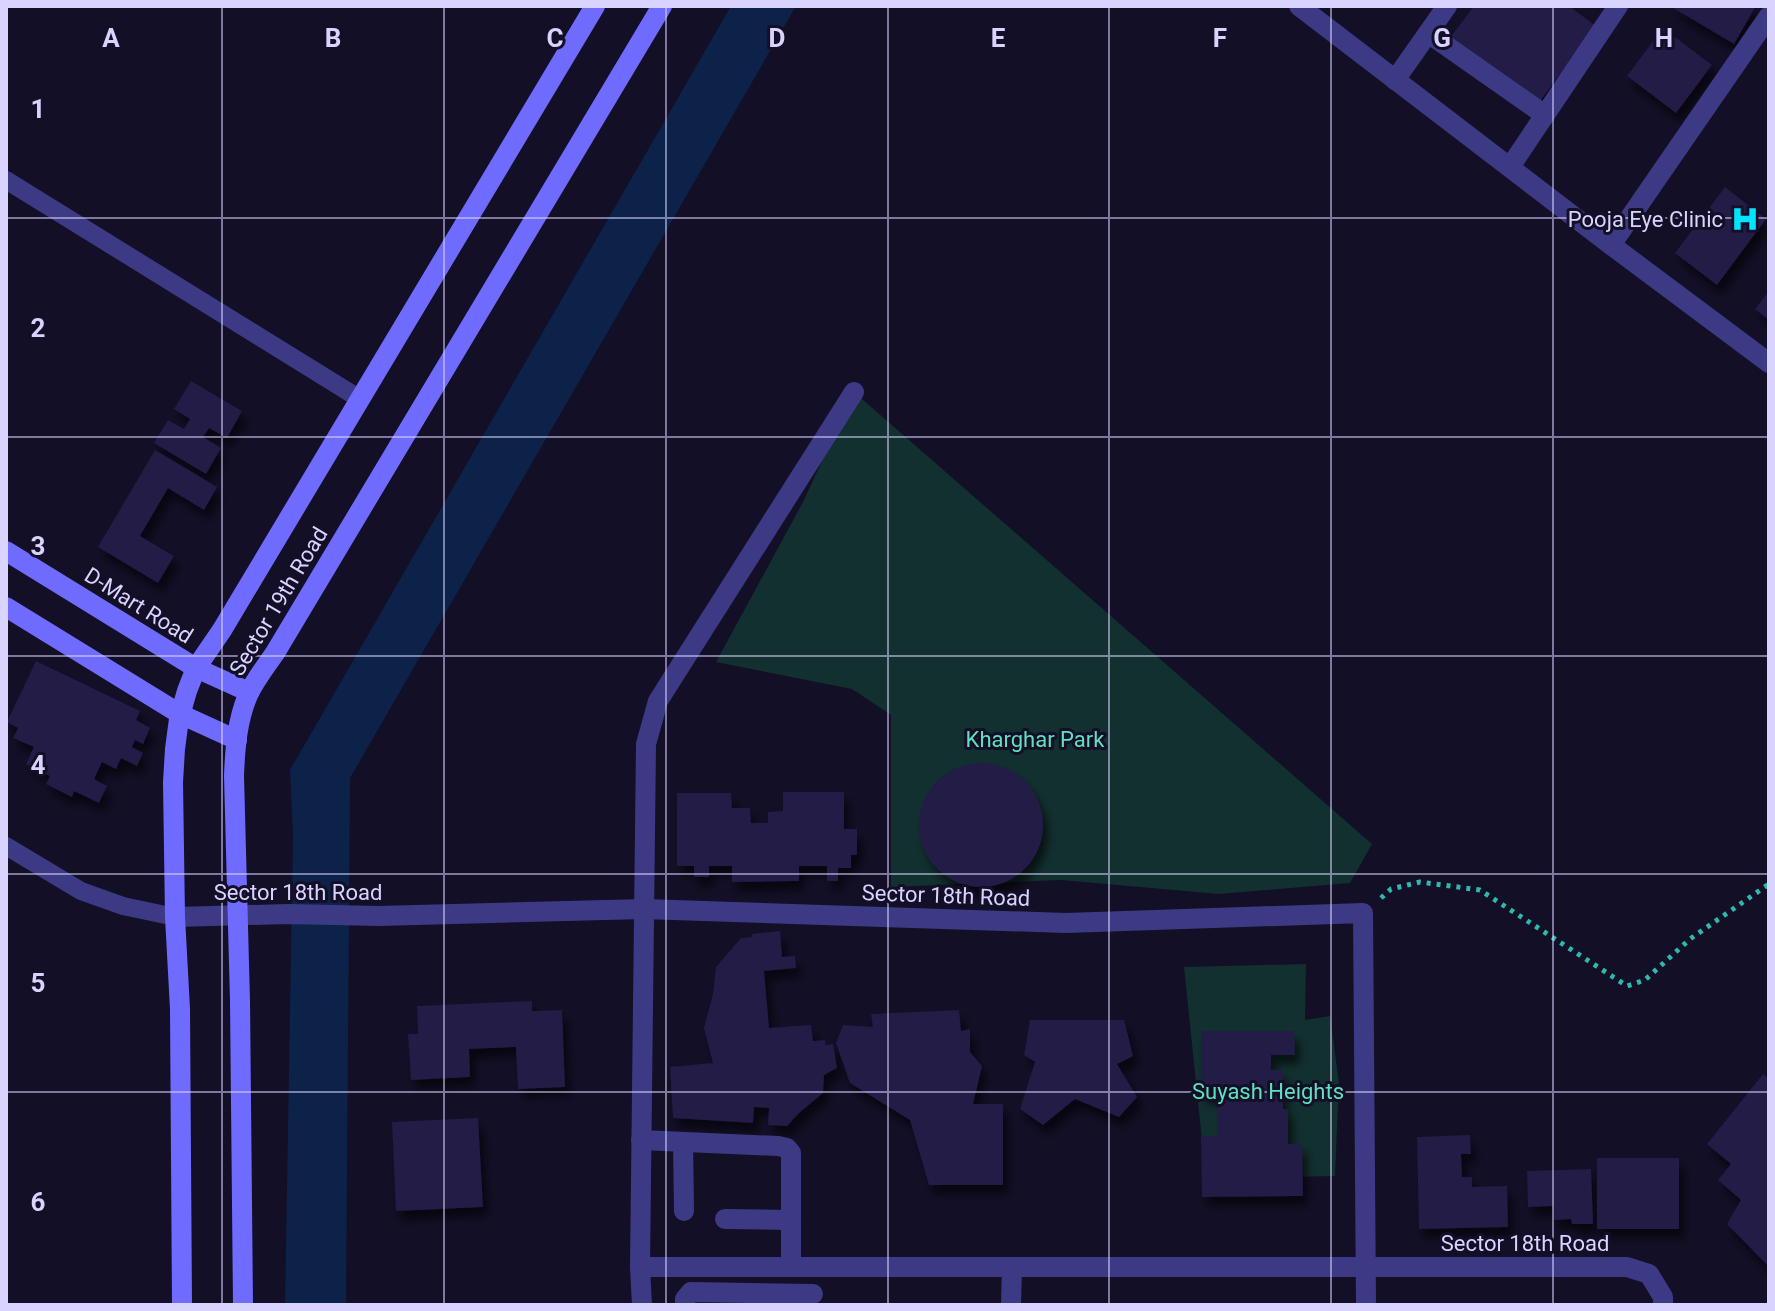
<svg xmlns="http://www.w3.org/2000/svg" width="1775" height="1311" viewBox="0 0 1775 1311" font-family="Roboto,sans-serif">
	<defs>
		<filter id="shadow"><feDropShadow dx="5" dy="9" stdDeviation="4" flood-color="#0009"/></filter>
	</defs>
	<rect width="100%" height="100%" fill="#130f26"/>
	<g fill="#12302f">
		<polygon points="854,392 1372,844 1350,883 1219,894 1061,880 891,887 891,715 852,689 716,662 803,502"/>
		<polygon points="1306,964 1305,1020 1330,1016 1339,1083 1335,1176 1206,1179 1184,967"/>
	</g>
	<polygon fill="#0c2248" points="731,6 796,6 350,778 346,1305 285,1305 293,834 290,770"/>
	<g fill="#241b47" filter="url(#shadow)">
		<polygon points="1474,6 1569,6 1596,26 1538,104 1450,38"/>
		<polygon points="1670,6 1756,6 1734,44"/>
		<polygon points="1663,28 1712,65 1676,113 1627,76"/>
		<polygon points="1725,187 1766,219 1717,285 1675,253"/>
		<polygon points="1769,291 1769,320 1755,309"/>
		<polygon points="191,381 242,411 227,438 209,428 203,437 221,448 206,474 154,443 168,420 184,429 190,419 174,409"/>
		<polygon points="155,450 217,487 204,510 168,488 140,536 174,556 158,583 98,547"/>
		<polygon points="36,661 140,711 136,720 150,728 143,744 135,740 132,747 143,753 137,766 121,758 116,769 102,762 94,779 107,786 99,803 74,791 72,797 46,784 50,776 26,764 34,747 13,738 18,728 7,722"/>
		<circle cx="981" cy="825" r="62"/>
		<polygon points="783,792 844,792 844,829 857,829 857,855 851,855 851,868 838,868 838,881 827,881 827,866 799,866 799,881 732,882 732,866 709,866 709,877 694,877 694,866 677,866 677,793 731,793 732,808 750,808 751,823 768,823 768,812 783,811"/>
		<polygon points="780,931 782,957 795,956 796,968 764,971 769,1028 811,1025 813,1041 825,1040 826,1045 833,1044 837,1068 824,1075 823,1093 799,1113 787,1126 768,1125 769,1108 754,1107 753,1123 673,1118 670,1067 713,1063 704,1028 713,994 716,967 741,938 752,937 752,934"/>
		<polygon points="532,1001 532,1011 562,1010 565,1087 518,1089 516,1047 469,1049 470,1077 411,1080 408,1034 418,1034 417,1006"/>
		<polygon points="959,1010 961,1031 970,1029 970,1052 982,1066 973,1104 1003,1104 1003,1185 929,1185 910,1120 850,1083 836,1043 843,1025 873,1027 871,1014"/>
		<polygon points="1030,1020 1124,1020 1133,1056 1117,1064 1137,1097 1119,1117 1075,1099 1043,1125 1020,1109 1035,1062 1024,1055"/>
		<polygon points="1201,1031 1294,1031 1295,1055 1271,1055 1271,1070 1283,1070 1283,1109 1288,1109 1288,1144 1302,1144 1303,1196 1202,1197 1201,1136 1218,1136 1218,1095 1201,1095"/>
		<polygon points="1763,1074 1769,1079 1769,1267 1727,1224 1741,1200 1718,1180 1731,1164 1707,1144"/>
		<polygon points="478,1118 483,1207 396,1211 392,1122"/>
		<polygon points="1470,1135 1471,1154 1461,1154 1462,1177 1472,1177 1472,1187 1507,1186 1508,1227 1419,1229 1417,1137"/>
		<rect x="1597" y="1158" width="82" height="71"/>
		<polygon points="1591,1169 1593,1224 1572,1224 1571,1219 1554,1220 1553,1206 1528,1207 1527,1171"/>
	</g>
	<g fill="none" stroke-linecap="round" stroke-linejoin="round">
		<polyline stroke="#2fb8b0" stroke-width="5" stroke-dasharray="4 6" stroke-linecap="butt" points="1381,898 1391,889 1420,882 1480,890 1627,986 1645,980 1690,939 1769,884"/>
		<g stroke="#3d3a85" stroke-width="18">
			<polyline points="6,180 360,399"/>
			<polyline points="6,846 81,891 123,906 175,917"/>
		</g>
		<g stroke="#3d3a85" stroke-width="20">
			<polyline points="1299,6 1611,245 1769,363"/>
			<polyline points="1428,33 1545,115"/>
			<polyline points="1395,80 1447,6"/>
			<polyline points="1510,167 1618,6"/>
			<polyline points="1611,245 1769,16"/>
			<polyline points="175,917 289,914 378,916 644,909 1066,923 1363,913 1366,1305"/>
			<polyline points="641,1140 778,1146 787,1148 791,1153 791,1267"/>
			<polyline points="683,1142 684,1211"/>
			<polyline points="725,1219 791,1220"/>
			<polyline points="640,1267 1627,1267 1649,1274 1663,1297 1663,1305"/>
			<polyline points="642,1305 640,1267 646,744 658,701 854,392"/>
			<polyline points="685,1305 685,1299 691,1292 813,1294"/>
			<polyline points="1011,1305 1012,1267"/>
		</g>
		<g stroke="#6f6bff" stroke-width="20">
			<polyline points="6,551 196,668 249,692"/>
			<polyline points="6,607 180,714 237,740"/>
			<polyline points="182,1305 180,1009 175,917 173,782 175,749 179,719 187,691 196,668 222,630 595,6"/>
			<path d="M243,1305L240,1001L234,776C235,749 237,721 248,695C255,680 266,666 275,653L662,6"/>
		</g>
	</g>
	<path fill="none" stroke="#d9d4ff" stroke-width="2" stroke-opacity="0.55" d="M222,6V1305M444,6V1305M666,6V1305M888,6V1305M1109,6V1305M1331,6V1305M1553,6V1305M6,218H1769M6,437H1769M6,656H1769M6,874H1769M6,1092H1769"/>
	<defs>
		<g id="hospital-bare" transform="scale(2.16)"><path d="M-5-5h3v3.5h4V-5h3V5h-3V1.5h-4V5h-3Z" fill="#00e5ff" stroke="#130f26" stroke-width="2.5" paint-order="stroke"/></g>
	</defs>
	<g fill-rule="evenodd">
		<use href="#hospital-bare" x="1745" y="219"/>
	</g>
	<g text-anchor="middle" stroke-width="6" stroke-linejoin="round" paint-order="stroke">
		<g font-size="22" fill="#d9d4ff" stroke="#130f26" text-anchor="end">
			<text x="1723" y="227">Pooja Eye Clinic</text>
		</g>
		<g font-size="22" fill="#d9d4ff" stroke="#130f26">
			<text transform="translate(278 601) rotate(-59)" y="8">Sector 19th Road</text>
			<text transform="translate(139 605) rotate(32)" y="8">D-Mart Road</text>
			<text x="298" y="900">Sector 18th Road</text>
			<text transform="translate(946 895) rotate(2)" y="8">Sector 18th Road</text>
			<text x="1525" y="1251">Sector 18th Road</text>
		</g>
		<g font-size="22" fill="#5fe0c0" stroke="#130f26">
			<text x="1035" y="747">Kharghar Park</text>
			<text x="1268" y="1099">Suyash Heights</text>
		</g>
	</g>
	<g font-size="26" text-anchor="middle" font-weight="bold" fill="#d9d4ff" stroke="#130f26" stroke-width="6" stroke-linejoin="round" paint-order="stroke">
		<text x="111" y="47">A</text>
		<text x="333" y="47">B</text>
		<text x="555" y="47">C</text>
		<text x="777" y="47">D</text>
		<text x="998" y="47">E</text>
		<text x="1220" y="47">F</text>
		<text x="1442" y="47">G</text>
		<text x="1664" y="47">H</text>
		<text x="38" y="118">1</text>
		<text x="38" y="337">2</text>
		<text x="38" y="555">3</text>
		<text x="38" y="774">4</text>
		<text x="38" y="992">5</text>
		<text x="38" y="1211">6</text>
	</g>
	<rect width="1775" height="1311" fill="none" stroke="#d9d4ff" stroke-width="16"/>
</svg>
